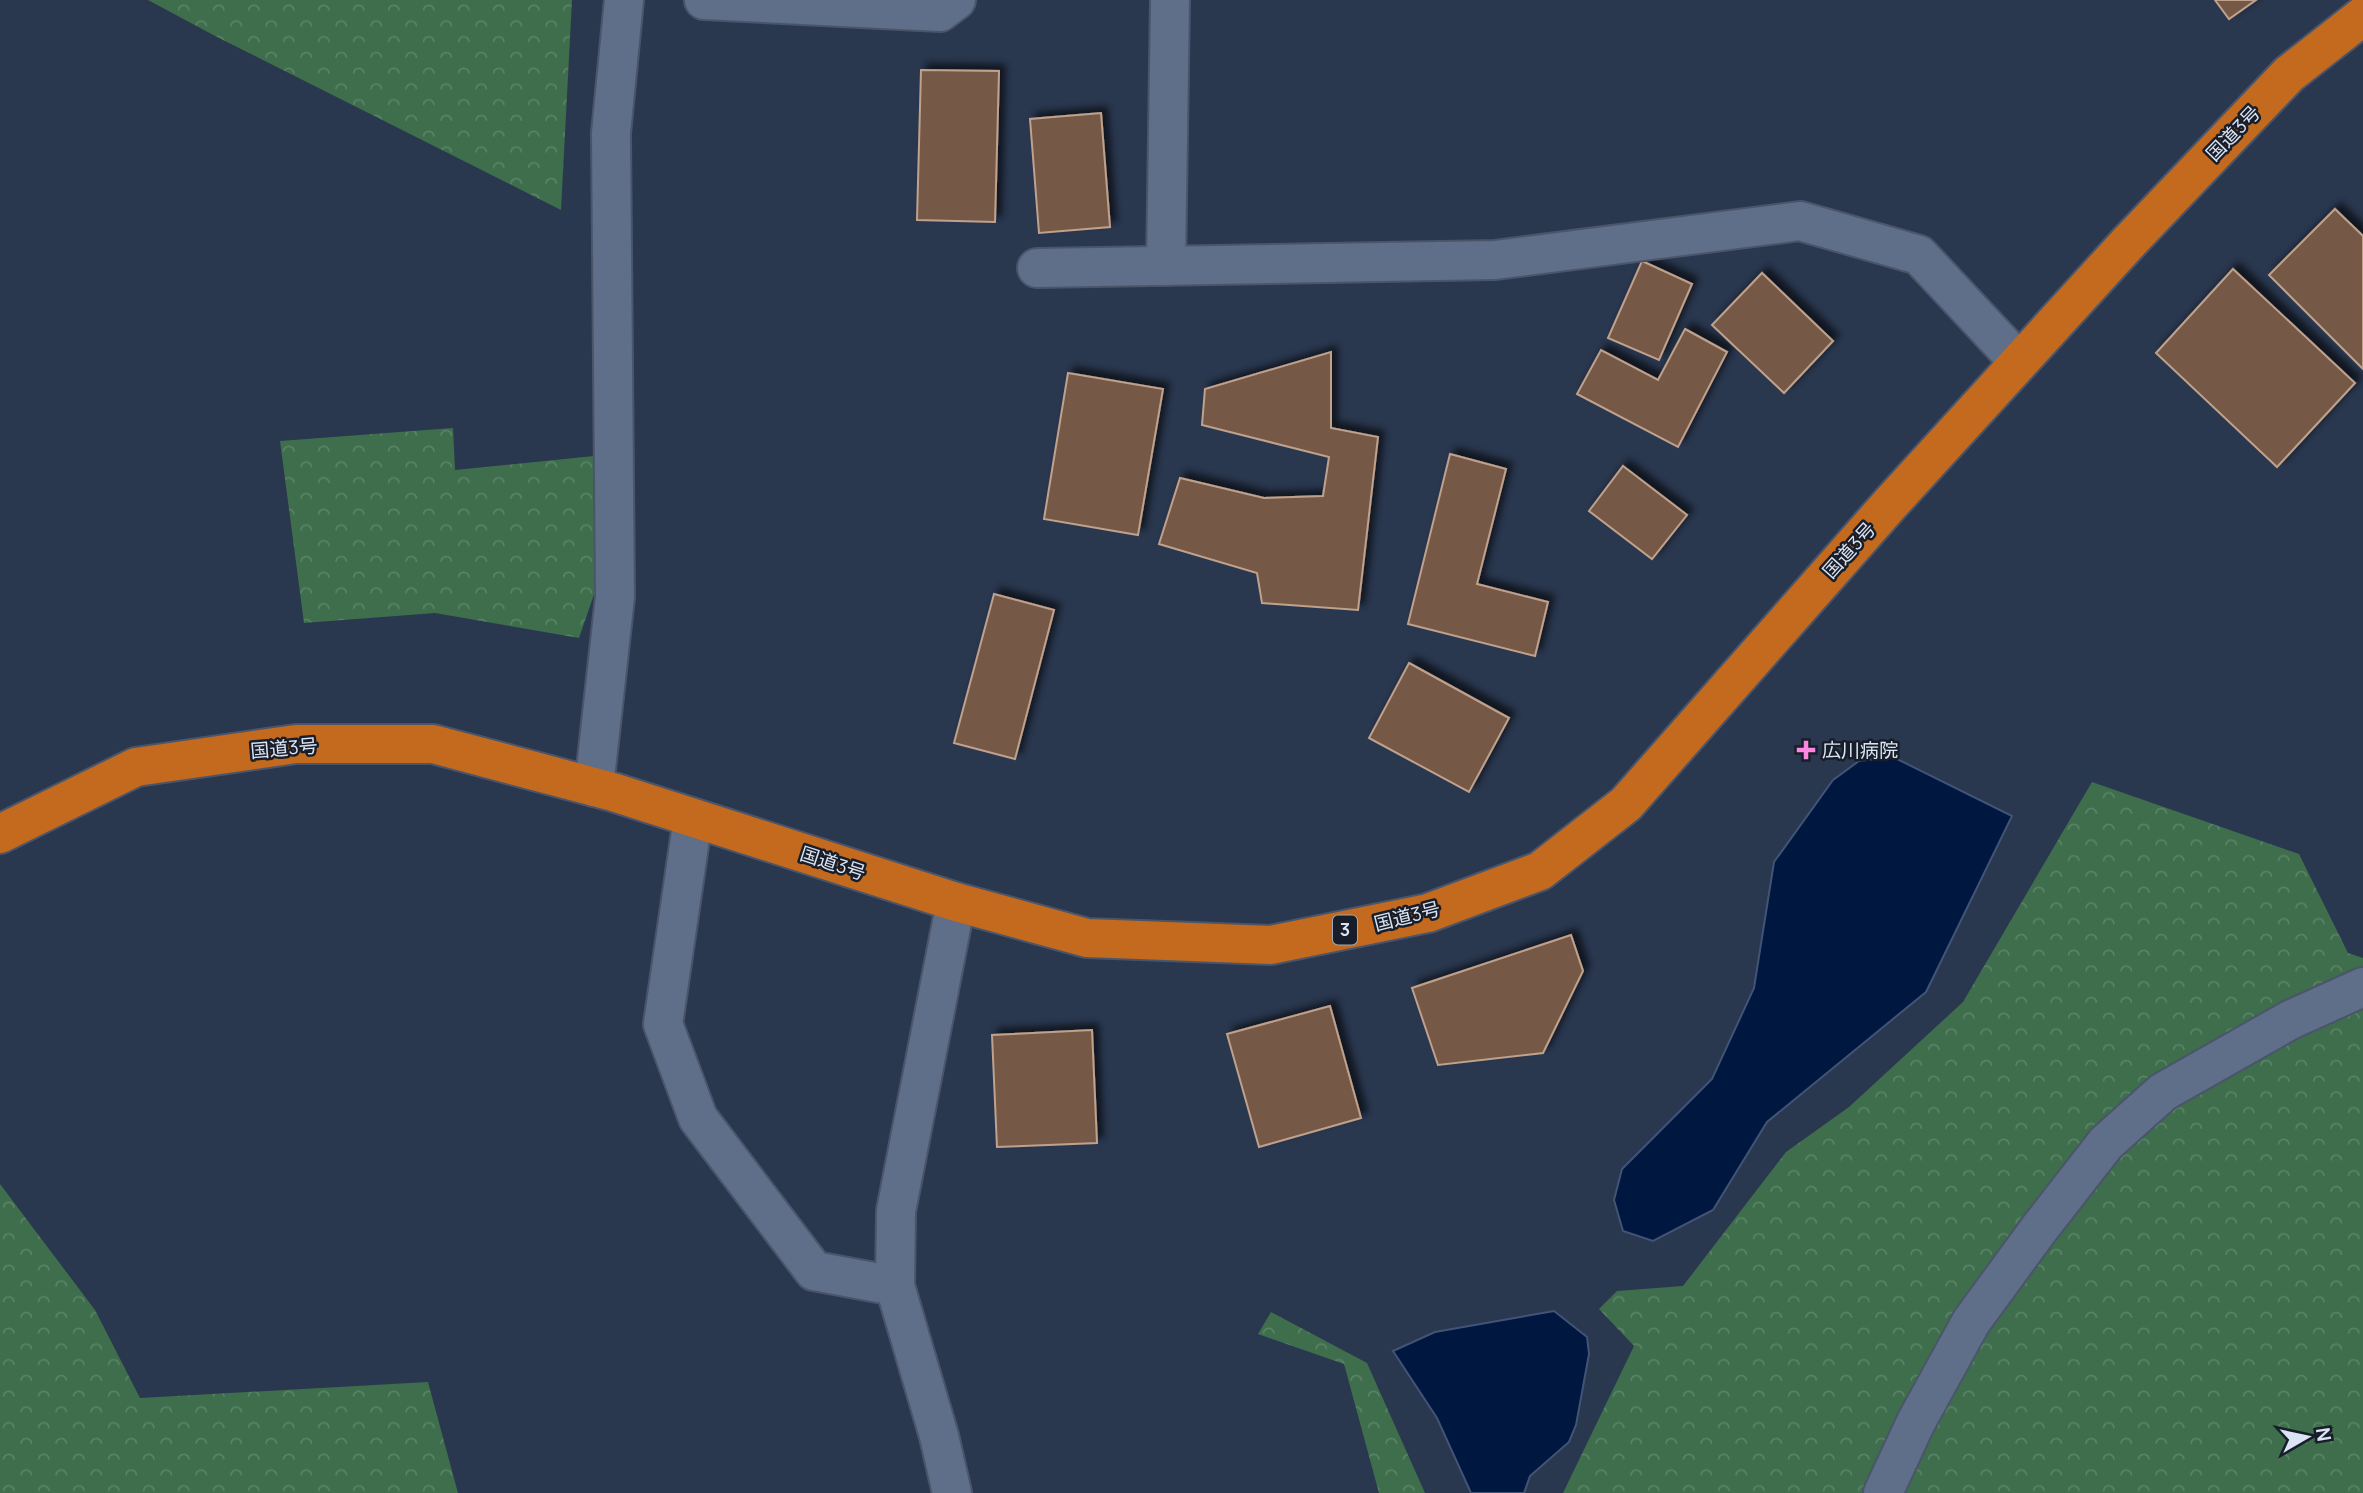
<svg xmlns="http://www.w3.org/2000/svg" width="2363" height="1493" viewBox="0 0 2363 1493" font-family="Manrope,'Noto Sans JP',sans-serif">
	<defs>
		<pattern id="forest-crowns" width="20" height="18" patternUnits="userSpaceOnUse" patternTransform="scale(1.75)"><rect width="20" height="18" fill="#3e6e4c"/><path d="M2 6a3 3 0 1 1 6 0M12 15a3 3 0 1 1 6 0" fill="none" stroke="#598366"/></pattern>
		<filter id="shadow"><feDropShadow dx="6" dy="-6" stdDeviation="3.5" flood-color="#0009"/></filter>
	</defs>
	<rect width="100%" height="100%" fill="#29374f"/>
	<g fill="url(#forest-crowns)">
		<polygon points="148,0 572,0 561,210 217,37"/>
		<polygon points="453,428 455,470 594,456 599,580 579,638 435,613 304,623 280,441"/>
		<polygon points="2092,782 2299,854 2348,953 2363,958 2363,1493 1563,1493 1634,1346 1599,1309 1617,1291 1683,1286 1786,1152 1849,1107 1963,1002"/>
		<polygon points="0,1184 95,1310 140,1398 428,1382 458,1493 0,1493"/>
		<polygon points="1271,1312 1367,1363 1425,1493 1379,1493 1344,1364 1258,1334"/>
	</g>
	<g fill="#001740" stroke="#425476" stroke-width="2">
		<polygon points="1893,757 2012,816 1926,992 1767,1122 1713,1210 1653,1241 1623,1231 1614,1200 1622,1169 1712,1079 1754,988 1774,862 1833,780 1859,761"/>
		<polygon points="1554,1311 1587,1337 1589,1354 1576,1425 1569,1442 1530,1476 1524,1493 1471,1493 1437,1418 1393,1351 1435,1332"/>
	</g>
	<g fill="#745845" stroke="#c0a18c" stroke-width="2" filter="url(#shadow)">
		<polygon points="2215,0 2256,0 2229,19"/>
		<polygon points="921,70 999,71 995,222 917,220"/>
		<polygon points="1101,113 1110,227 1039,233 1030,119"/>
		<polygon points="2335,209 2363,236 2363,369 2269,275"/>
		<polygon points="1642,261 1692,284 1659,360 1608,338"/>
		<polygon points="2233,269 2355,383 2277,467 2156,353"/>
		<polygon points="1762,273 1833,341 1784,393 1712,325"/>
		<polygon points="1685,329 1727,352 1678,447 1577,394 1601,350 1658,380"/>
		<polygon points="1331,352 1331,428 1378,437 1358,610 1262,603 1257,573 1159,544 1180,478 1264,498 1323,496 1329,457 1202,425 1205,389"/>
		<polygon points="1068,373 1163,389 1138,535 1044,519"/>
		<polygon points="1450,454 1506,469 1477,584 1548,602 1535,656 1408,624"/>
		<polygon points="1623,466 1687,515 1652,559 1589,511"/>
		<polygon points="994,594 1054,610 1015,759 954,743"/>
		<polygon points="1409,663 1509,718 1469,792 1369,738"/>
		<polygon points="1571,935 1583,971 1543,1053 1438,1065 1412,988"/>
		<polygon points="1330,1006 1361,1118 1259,1147 1227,1034"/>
		<polygon points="1092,1030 1097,1143 997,1147 992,1035"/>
	</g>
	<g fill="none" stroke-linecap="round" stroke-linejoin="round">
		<g stroke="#4a556a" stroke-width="42">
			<g id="minor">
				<polyline points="704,0 940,12 956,0"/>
				<polyline points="1166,266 1170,0"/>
				<polyline points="1037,268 1495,260 1800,221 1919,255 2019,362"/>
				<polyline points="594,787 615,597 611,133 624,0"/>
				<polyline points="693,818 663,1024 698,1118 814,1271 895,1286"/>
				<polyline points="952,1493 939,1436 895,1286 896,1211 956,902"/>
				<polyline points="1883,1493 1916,1422 1971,1322 2039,1229 2106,1143 2163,1092 2290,1020 2363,987"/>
			</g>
		</g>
		<g stroke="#4a556a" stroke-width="42">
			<polyline id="highway" points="0,834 136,767 296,744 433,744 613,792 956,902 1087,938 1271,945 1428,913 1540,871 1626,804 1890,504 2128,243 2289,74 2363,16"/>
		</g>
		<use href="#minor" stroke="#5f6e89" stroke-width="38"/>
		<use href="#highway" stroke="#c46a1e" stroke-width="38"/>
	</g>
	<path fill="#fd86e2" stroke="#181e29" stroke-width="2.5" d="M1802.5 739.5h7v7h7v7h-7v7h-7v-7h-7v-7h7z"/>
	<g text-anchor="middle" stroke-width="5" stroke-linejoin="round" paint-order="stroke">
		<rect fill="#181e29" stroke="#a0a9b7" stroke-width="2" x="1333" y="915.5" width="24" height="29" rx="5"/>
		<g font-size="18" font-weight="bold" fill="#dbe4f4">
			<text x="1345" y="936">3</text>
		</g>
		<g font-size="19" fill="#dbe4f4" stroke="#181e29">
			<text transform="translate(2233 133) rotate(-46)" y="7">国道3号</text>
			<text transform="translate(1849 550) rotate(-48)" y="7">国道3号</text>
			<text transform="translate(284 748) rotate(-5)" y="7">国道3号</text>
			<text transform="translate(833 863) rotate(18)" y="7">国道3号</text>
			<text transform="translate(1407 916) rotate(-14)" y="7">国道3号</text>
		</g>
		<g font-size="19" fill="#dbe4f4" stroke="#181e29" text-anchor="start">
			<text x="1822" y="757">広川病院</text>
		</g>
	</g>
	<g transform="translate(2307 1437) rotate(81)" stroke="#181e29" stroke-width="5" paint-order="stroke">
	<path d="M0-5L12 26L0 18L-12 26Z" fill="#dbe4f4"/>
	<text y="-10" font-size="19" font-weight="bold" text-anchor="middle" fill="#dbe4f4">N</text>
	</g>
</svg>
